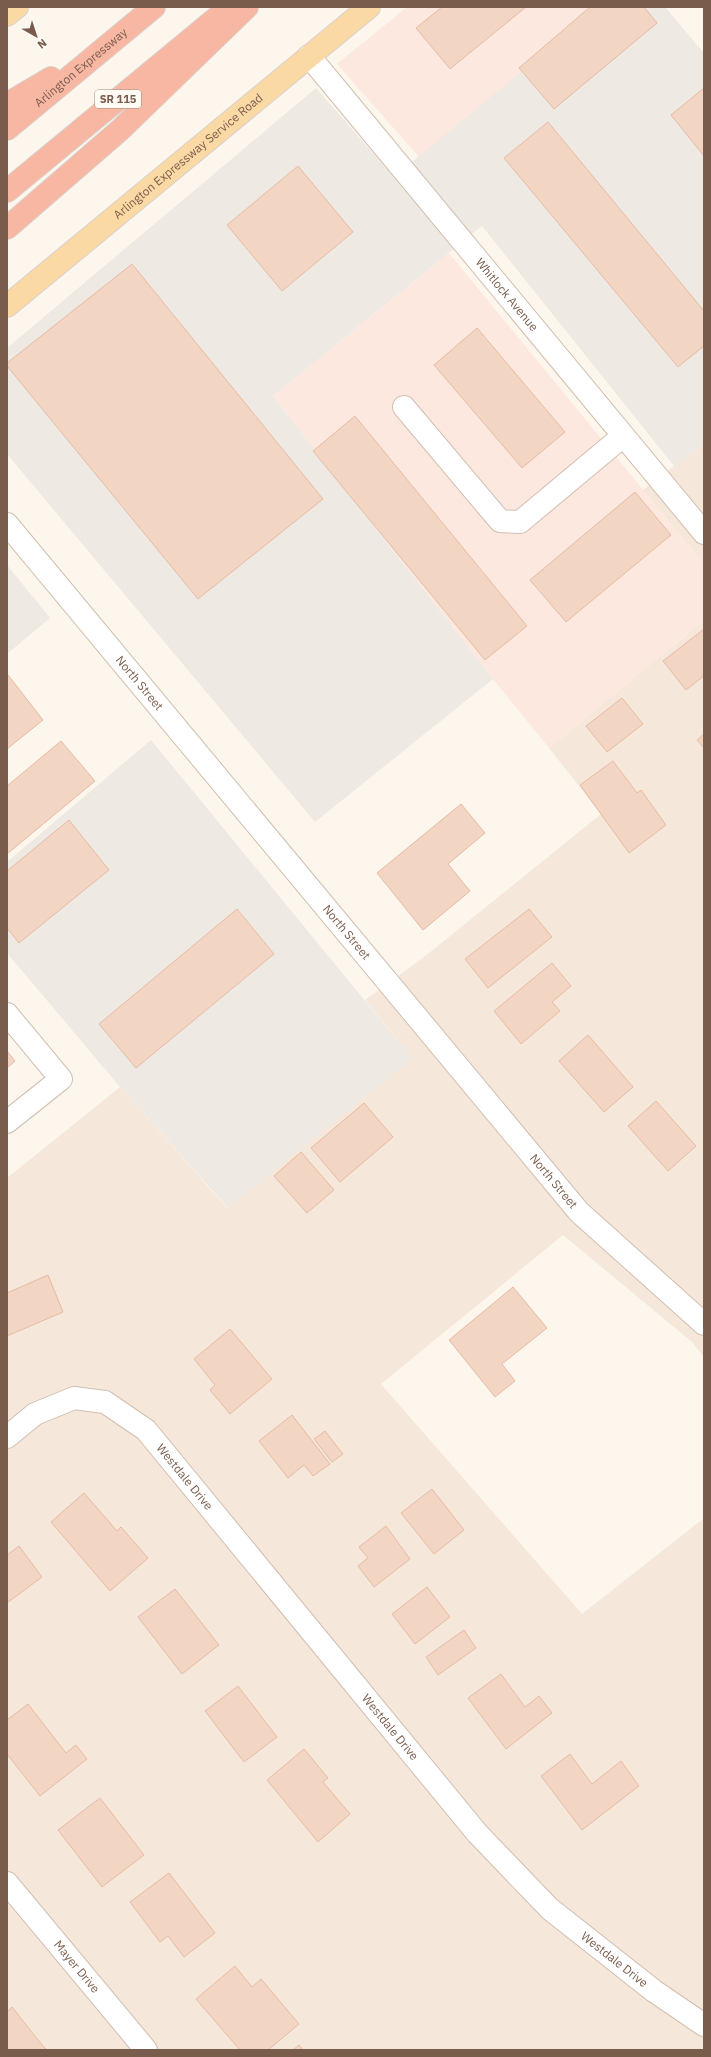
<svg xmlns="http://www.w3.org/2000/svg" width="711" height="2057" viewBox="0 0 711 2057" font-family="'IBM Plex Sans',sans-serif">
	<rect width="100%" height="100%" fill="#fdf6ec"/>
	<g fill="#f5e8da">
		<polygon points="704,443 704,564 643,490"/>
		<polygon points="704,620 704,1228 702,1230 704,1232 704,1357 692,1342 563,1235 381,1384 582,1614 704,1518 704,2050 7,2050 7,1178 120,1087 227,1208 412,1058 365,1000 424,957 601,814 549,748"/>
	</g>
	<g fill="#fde8e0">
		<polygon points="407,7 599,7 420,158 337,64"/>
		<polygon points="449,253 704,564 704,620 549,748 493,679 273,396"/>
	</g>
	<g fill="#efe9e4">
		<polygon points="599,7 665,7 704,53 704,443 674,466 482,226 273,396 493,679 315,822 7,454 7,348 316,88 394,177"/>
		<polygon points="7,565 50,618 7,654"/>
		<polygon points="151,740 412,1058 228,1208 120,1087 7,953 7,862"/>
	</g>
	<g fill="#f3d5c3" stroke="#e6bba3">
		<polygon points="442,7 526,7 450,69 416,28"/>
		<polygon points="590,7 644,7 657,23 554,109 519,68"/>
		<polygon points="704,88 704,156 671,115"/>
		<polygon points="548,122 704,311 704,346 678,367 504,158"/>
		<polygon points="298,166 353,232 282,291 227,225"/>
		<polygon points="132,264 323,499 198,599 7,366 7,363"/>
		<polygon points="477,328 565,432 522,468 434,365"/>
		<polygon points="355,416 527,626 485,660 313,451"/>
		<polygon points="635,492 671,535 566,622 530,580"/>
		<polygon points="704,629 704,676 686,690 663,661"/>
		<polygon points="8,675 43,720 7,749 7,676"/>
		<polygon points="622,698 643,724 607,752 586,726"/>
		<polygon points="704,734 704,748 697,740"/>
		<polygon points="61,741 95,781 7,854 7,786"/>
		<polygon points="613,761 637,793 641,790 666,825 629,853 580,785"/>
		<polygon points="461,804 485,833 448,864 470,891 423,930 377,873"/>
		<polygon points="69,820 109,870 19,943 7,928 7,871"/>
		<polygon points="237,909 274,954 136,1068 99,1024"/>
		<polygon points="529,909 552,937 488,988 465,959"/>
		<polygon points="552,963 571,986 552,1002 560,1011 521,1044 494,1011"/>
		<polygon points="588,1035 633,1087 604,1112 559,1061"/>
		<polygon points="7,1051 15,1061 7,1068"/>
		<polygon points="656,1101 696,1146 668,1171 628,1126"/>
		<polygon points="364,1103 393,1137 340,1182 311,1148"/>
		<polygon points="301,1152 334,1190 307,1213 274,1176"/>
		<polygon points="48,1275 63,1312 7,1336 7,1293"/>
		<polygon points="513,1287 547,1328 502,1364 515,1381 495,1397 449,1340"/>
		<polygon points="230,1329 272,1379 230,1414 210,1390 215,1385 194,1359"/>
		<polygon points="292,1415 330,1464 313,1476 304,1465 288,1478 259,1441"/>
		<polygon points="325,1431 343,1454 332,1462 314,1439"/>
		<polygon points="432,1489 464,1530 434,1554 401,1513"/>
		<polygon points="84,1493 117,1531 121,1527 148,1558 110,1591 51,1522"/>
		<polygon points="386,1526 410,1559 374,1587 358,1566 368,1558 359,1547"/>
		<polygon points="19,1546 42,1577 7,1603 7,1555"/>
		<polygon points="427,1587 450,1617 415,1644 392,1614"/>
		<polygon points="175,1589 219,1645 182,1674 138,1617"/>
		<polygon points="464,1630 476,1648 438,1675 426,1657"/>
		<polygon points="501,1674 525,1707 539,1696 552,1713 506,1749 468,1698"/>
		<polygon points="238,1686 277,1737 244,1762 205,1711"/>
		<polygon points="28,1704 66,1753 76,1745 87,1759 40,1796 7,1754 7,1720"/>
		<polygon points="304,1749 328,1778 323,1782 350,1814 318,1842 267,1780"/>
		<polygon points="570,1754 592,1784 621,1761 639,1786 582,1830 541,1776"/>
		<polygon points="100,1798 144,1855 102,1887 58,1830"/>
		<polygon points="169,1873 215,1933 184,1957 168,1936 160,1942 130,1902"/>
		<polygon points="235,1966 252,1987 261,1979 299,2024 268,2050 240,2050 196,1999"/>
		<polygon points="12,2007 42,2045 47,2050 7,2050 7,2012"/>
		<polygon points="299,2045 303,2050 293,2050"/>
	</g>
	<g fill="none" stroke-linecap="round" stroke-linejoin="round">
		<g stroke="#d1beb0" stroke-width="24">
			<g id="minor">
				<path id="s1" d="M309,56L704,533"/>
				<polyline points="404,407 500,521 520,522 623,436"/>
				<path id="s2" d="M7,524L579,1212L704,1324"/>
				<polyline points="7,1014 61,1079 7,1122"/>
				<path id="s3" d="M7,1437L35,1414L74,1398L105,1402L146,1430L477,1833L550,1909L654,1991L704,2025"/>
				<path id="s4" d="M7,1883L146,2050"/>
			</g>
		</g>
		<g stroke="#dad1cd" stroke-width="24">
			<g id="major">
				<polyline points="7,15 17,7"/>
				<path id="s5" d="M7,306L369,7"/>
			</g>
		</g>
		<g stroke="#dad1cd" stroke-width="24">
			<g id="highway">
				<polyline points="7,104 51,78"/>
				<path id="s6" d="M7,129L154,7"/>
				<polyline points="7,191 220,15"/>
				<polyline points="7,228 120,130 247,7"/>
			</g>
		</g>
		<use href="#minor" stroke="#fff" stroke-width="22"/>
		<use href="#major" stroke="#fbd9a5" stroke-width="22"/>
		<use href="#highway" stroke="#f7b7a3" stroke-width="22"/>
	</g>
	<g text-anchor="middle" stroke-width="3.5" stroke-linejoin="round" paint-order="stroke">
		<rect fill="#fffaf3" stroke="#a28b7f" stroke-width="1" x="95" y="90" width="46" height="18" rx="3"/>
		<g font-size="11" font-weight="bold" fill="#7a5c4d">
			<text x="118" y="103">SR 115</text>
		</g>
		<g font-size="12" fill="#7a5c4d" stroke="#fffaf3">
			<text dy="4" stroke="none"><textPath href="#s6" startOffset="96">Arlington Expressway</textPath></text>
			<text dy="4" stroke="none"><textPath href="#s5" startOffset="235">Arlington Expressway Service Road</textPath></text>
			<text dy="4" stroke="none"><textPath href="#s1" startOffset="310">Whitlock Avenue</textPath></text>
			<text dy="4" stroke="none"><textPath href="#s2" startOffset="207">North Street</textPath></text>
			<text dy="4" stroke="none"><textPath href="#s2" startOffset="531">North Street</textPath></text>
			<text dy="4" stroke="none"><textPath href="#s2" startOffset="855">North Street</textPath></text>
			<text dy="4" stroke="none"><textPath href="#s3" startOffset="220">Westdale Drive</textPath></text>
			<text dy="4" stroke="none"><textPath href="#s3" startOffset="544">Westdale Drive</textPath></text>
			<text dy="4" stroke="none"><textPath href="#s3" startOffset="868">Westdale Drive</textPath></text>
			<text dy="4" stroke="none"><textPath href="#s4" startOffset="109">Mayer Drive</textPath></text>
		</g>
	</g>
	<rect width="711" height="2057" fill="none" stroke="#7a5c4d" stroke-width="16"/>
	<g transform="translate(36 36) rotate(141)" stroke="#fffaf3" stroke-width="3" paint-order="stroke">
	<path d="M0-3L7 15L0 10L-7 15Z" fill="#7a5c4d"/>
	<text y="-6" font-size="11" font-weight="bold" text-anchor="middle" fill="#7a5c4d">N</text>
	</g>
</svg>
